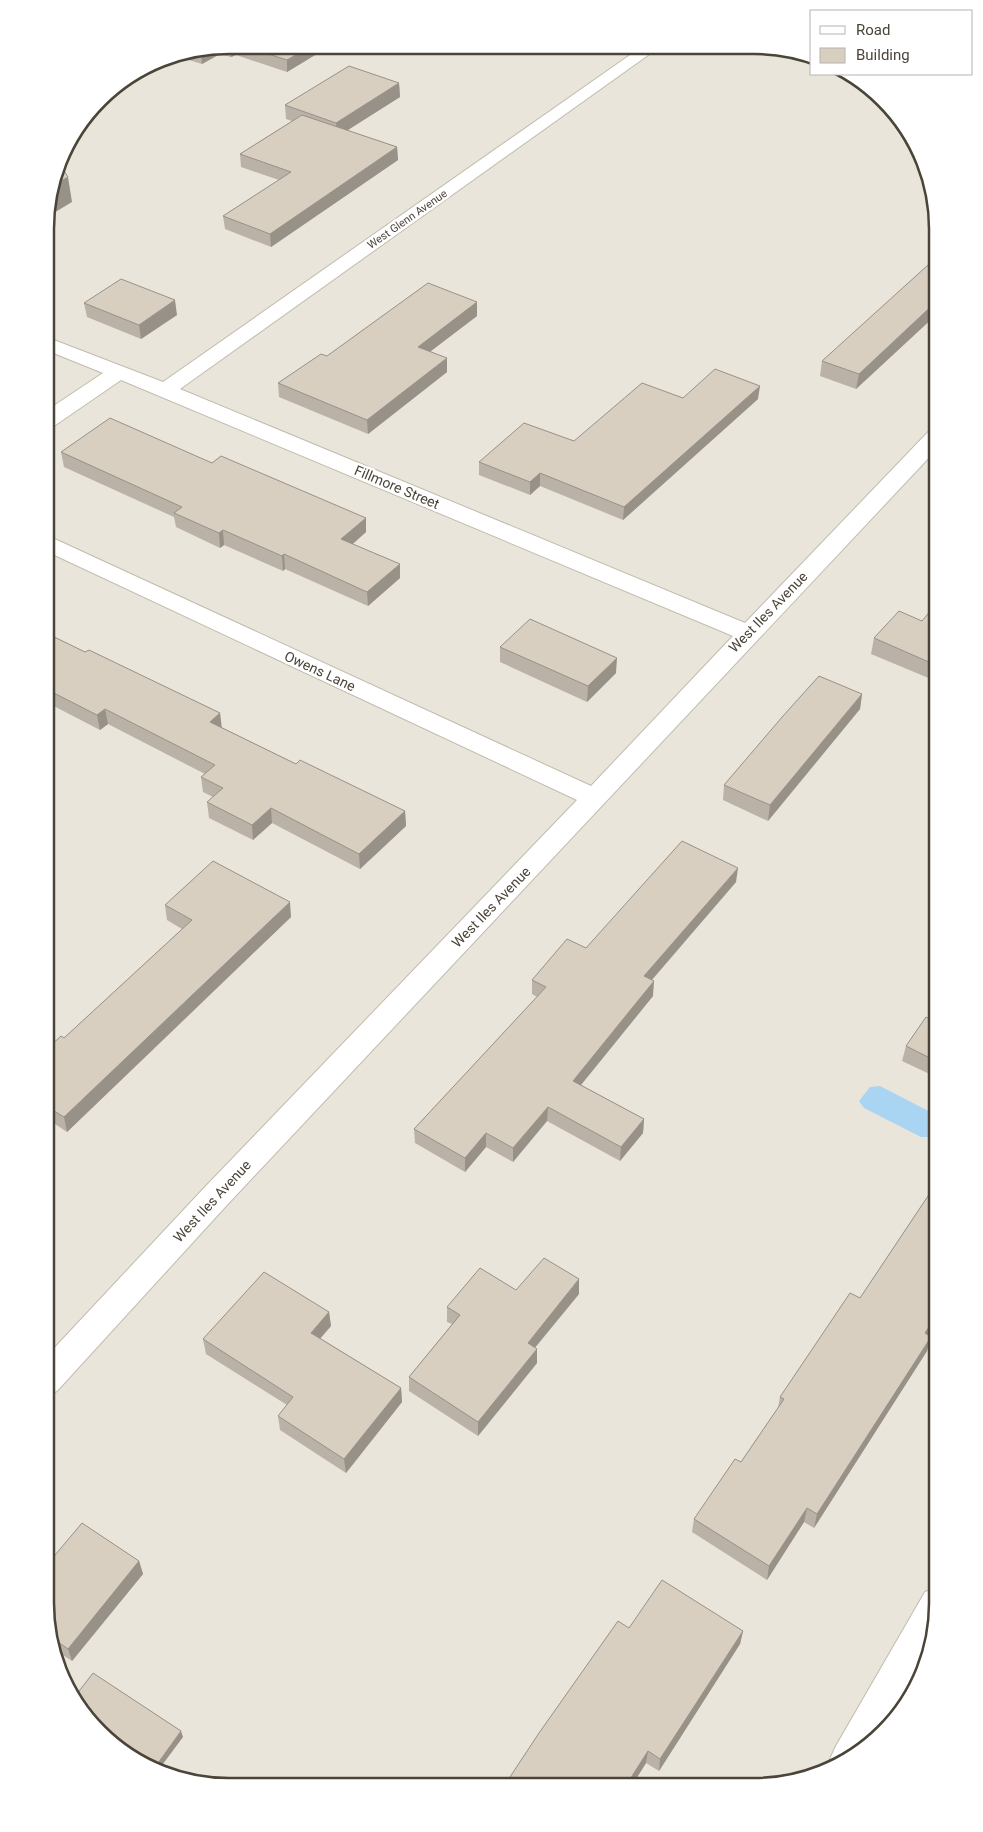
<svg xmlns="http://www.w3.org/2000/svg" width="983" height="1832" viewBox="0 0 983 1832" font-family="Roboto,sans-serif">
	<rect width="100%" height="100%" fill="#f6f3ec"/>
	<polygon fill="#eae5da" points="229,45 790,48 812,56 812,74 850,74 876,91 907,127 928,170 938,229 938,1615 924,1673 900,1715 857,1756 813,1777 754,1787 205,1785 158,1773 108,1742 76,1705 55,1662 45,1603 47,205 64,147 107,91 159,59"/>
	<polygon fill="#a9d4f2" points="880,1086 938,1116 938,1126 931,1137 921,1137 864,1108 859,1101 870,1087"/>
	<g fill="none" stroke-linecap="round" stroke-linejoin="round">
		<g stroke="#c2bbae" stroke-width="2">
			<g id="minor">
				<polygon points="640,48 658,48 180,389 745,623 930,430 938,429 938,448 227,1205 57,1391 45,1396 45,1358 205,1187 577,800 46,551 46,535 591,786 733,636 121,380 54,426 46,427 46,411 103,373 46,350 46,337 163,382"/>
				<polygon points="938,1587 938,1615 928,1656 889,1726 857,1756 834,1767 830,1759 836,1746 925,1592"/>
			</g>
		</g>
		<use href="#minor" fill="#fff" fill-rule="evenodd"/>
	</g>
	<g fill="#bab2a6">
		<polygon points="229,45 330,46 287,72 236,55 231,57 220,54 202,64 176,56"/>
		<polygon points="399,83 400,97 347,130 397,147 398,160 271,247 225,229 223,216 279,180 241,167 240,154 292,121 286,119 285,105"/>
		<polygon points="938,262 938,314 937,314 856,389 820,376 822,361"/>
		<polygon points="477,302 477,316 430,351 447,372 368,434 279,397 278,383 327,356"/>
		<polygon points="84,303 177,315 141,339 87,317"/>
		<polygon points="683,398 758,399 623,520 540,486 530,495 479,475 479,462 574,441"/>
		<polygon points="61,452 212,463 366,518 366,532 353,544 400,578 368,606 285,569 283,571 224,545 220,548 176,527 174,517 64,467"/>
		<polygon points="938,611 938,682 871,654 874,638 922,621"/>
		<polygon points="46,633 85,652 220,713 221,727 296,764 405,811 406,826 360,869 272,823 253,840 209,818 207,802 213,797 203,792 201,777 205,774 108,724 100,730 46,702"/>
		<polygon points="500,647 616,673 587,702 500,662"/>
		<polygon points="862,694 860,709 768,821 723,800 724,785"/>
		<polygon points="736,882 652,980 653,996 581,1085 644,1119 643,1133 620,1161 547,1121 513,1162 486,1147 465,1172 415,1143 414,1129 537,997 532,994 532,980 586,948"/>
		<polygon points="165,905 291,917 67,1132 46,1118 46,1050 64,1038 182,929 167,920"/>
		<polygon points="938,1023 938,1078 902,1061 906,1046"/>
		<polygon points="938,1181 938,1320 928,1335 927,1351 814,1528 804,1522 767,1580 692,1532 694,1519 741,1462 778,1408 780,1397 860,1298"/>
		<polygon points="579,1294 535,1348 537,1349 537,1363 478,1436 409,1391 409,1377 452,1324 447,1322 447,1307"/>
		<polygon points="329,1312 331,1326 320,1338 401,1388 402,1402 346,1473 280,1430 278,1416 287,1405 206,1354 203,1339"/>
		<polygon points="139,1561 143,1574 72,1661 52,1648 45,1603"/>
		<polygon points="629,1628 743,1631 740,1644 659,1771 646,1763 631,1787 504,1786"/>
	</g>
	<g fill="#979187">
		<polygon points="231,45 235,45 236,55 231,57 230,46"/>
		<polygon points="311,46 330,46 287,72 287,60"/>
		<polygon points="219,47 220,54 202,64 201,52 205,50"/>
		<polygon points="399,83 400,97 337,137 336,123"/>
		<polygon points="397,147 398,160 271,247 270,234"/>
		<polygon points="68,177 72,202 47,217 47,205 52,186"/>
		<polygon points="175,300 177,315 141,339 139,325"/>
		<polygon points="938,300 937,314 856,389 859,374"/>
		<polygon points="477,302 477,316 418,361 418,347"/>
		<polygon points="447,358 447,372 368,434 367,420"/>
		<polygon points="760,386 758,399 623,520 624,507"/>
		<polygon points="540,473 540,486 530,495 530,482"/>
		<polygon points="366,518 366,532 342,553 341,539"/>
		<polygon points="223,530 224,545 220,548 219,533"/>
		<polygon points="284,554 285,569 283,571 282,556"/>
		<polygon points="400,564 400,578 368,606 367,592"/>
		<polygon points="617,658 616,673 587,702 588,686"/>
		<polygon points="862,694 860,709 768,821 770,805"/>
		<polygon points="105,709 108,724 100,730 97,715"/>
		<polygon points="220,713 222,729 210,722"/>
		<polygon points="271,808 272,823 253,840 252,825"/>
		<polygon points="405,811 406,826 360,869 359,854"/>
		<polygon points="738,868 736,882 643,990 644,976"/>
		<polygon points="290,902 291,917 67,1132 64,1117"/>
		<polygon points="654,981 653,996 572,1096 573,1081"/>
		<polygon points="548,1107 547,1121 513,1162 513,1148"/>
		<polygon points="644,1119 643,1133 620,1161 621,1147"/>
		<polygon points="486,1133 486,1147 465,1172 465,1158"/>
		<polygon points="579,1279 579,1294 527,1357 528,1343"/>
		<polygon points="329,1312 331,1326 313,1347 311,1333"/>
		<polygon points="938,1313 938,1320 921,1348 925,1333"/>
		<polygon points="931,1337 927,1351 814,1528 817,1514"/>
		<polygon points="537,1349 537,1363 478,1436 478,1422"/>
		<polygon points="401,1388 402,1402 346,1473 344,1459"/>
		<polygon points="807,1508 804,1522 767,1580 769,1566"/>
		<polygon points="139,1561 143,1574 72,1661 68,1649"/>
		<polygon points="743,1631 740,1644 659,1771 660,1759"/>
		<polygon points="181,1731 183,1737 157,1772 153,1770"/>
		<polygon points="648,1751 646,1763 631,1787 625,1787"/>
	</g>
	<g fill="#d8cfc1" stroke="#979187">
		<polygon points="241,45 311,46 287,60"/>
		<polygon points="349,66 399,83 336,123 285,105"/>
		<polygon points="302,115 397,147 270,234 223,216 291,172 240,154"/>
		<polygon points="59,163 68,177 52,186"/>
		<polygon points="938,262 938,300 859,374 822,361 928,265 931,269"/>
		<polygon points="121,279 175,300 139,325 84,303"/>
		<polygon points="428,283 477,302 418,347 447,358 367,420 278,383 321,354 327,356"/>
		<polygon points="715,369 760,386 624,507 540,473 530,482 479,462 524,423 574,441 642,383 683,398"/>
		<polygon points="110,418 212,463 221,456 366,518 341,539 400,564 367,592 284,554 282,556 223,530 219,533 174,513 182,507 61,452"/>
		<polygon points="932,609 938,611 938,666 874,638 899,611 922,621"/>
		<polygon points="530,619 617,658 588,686 500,647"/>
		<polygon points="46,633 85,652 89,650 220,713 210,722 296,764 300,760 405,811 359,854 271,808 252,825 207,802 223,788 201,777 215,765 105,709 97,715 46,689"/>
		<polygon points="819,676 862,694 770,805 724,785 783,716"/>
		<polygon points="682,841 738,868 644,976 654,981 573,1081 644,1119 621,1147 548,1107 513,1148 486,1133 465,1158 414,1129 546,987 532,980 567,939 586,948"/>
		<polygon points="213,861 290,902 64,1117 46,1106 46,1050 61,1036 64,1038 192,920 165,905"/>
		<polygon points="926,1017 938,1023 938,1062 906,1046"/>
		<polygon points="938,1181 938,1313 925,1333 931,1337 817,1514 807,1508 769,1566 694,1519 735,1459 741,1462 784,1399 780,1397 850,1293 860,1298"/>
		<polygon points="544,1258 579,1279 528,1343 537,1349 478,1422 409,1377 460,1315 447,1307 480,1268 516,1290"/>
		<polygon points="264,1272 329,1312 311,1333 401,1388 344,1459 278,1416 293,1397 203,1339"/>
		<polygon points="82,1523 139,1561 68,1649 51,1637 45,1603 45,1567"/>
		<polygon points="662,1580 743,1631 660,1759 648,1751 625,1787 504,1786 539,1733 618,1621 629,1628"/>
		<polygon points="93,1673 181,1731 153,1770 108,1742 76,1705 73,1699"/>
	</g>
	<g text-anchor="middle" stroke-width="5" stroke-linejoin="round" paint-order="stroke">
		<g font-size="11" fill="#4b4439" stroke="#fff">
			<text transform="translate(407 219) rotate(-35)" y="4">West Glenn Avenue</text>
		</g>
		<g font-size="14" fill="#4b4439" stroke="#fff">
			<text transform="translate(397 487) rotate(23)" y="5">Fillmore Street</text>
			<text transform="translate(768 612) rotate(-46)" y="5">West Iles Avenue</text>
			<text transform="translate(320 671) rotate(25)" y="5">Owens Lane</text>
			<text transform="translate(491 907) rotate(-46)" y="5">West Iles Avenue</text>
			<text transform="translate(212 1201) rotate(-47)" y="5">West Iles Avenue</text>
		</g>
	</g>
	<path d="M0 0H983V1832H0ZM229 54H754A175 175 0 0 1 929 229V1603A175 175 0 0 1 754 1778H229A175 175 0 0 1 54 1603V229A175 175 0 0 1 229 54Z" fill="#fff" fill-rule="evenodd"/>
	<path fill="none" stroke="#4b4439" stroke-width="2.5" d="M229 54H754A175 175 0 0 1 929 229V1603A175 175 0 0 1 754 1778H229A175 175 0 0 1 54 1603V229A175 175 0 0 1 229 54Z"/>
	<rect x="810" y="10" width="162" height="65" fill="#ffffff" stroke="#b7b4b0"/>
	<rect x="820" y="26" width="25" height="8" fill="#ffffff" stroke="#b7b4b0"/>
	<text x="856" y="35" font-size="15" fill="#4b4439">Road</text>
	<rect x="820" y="48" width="25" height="15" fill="#d8cfc1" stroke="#b7b4b0"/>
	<text x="856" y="60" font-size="15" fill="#4b4439">Building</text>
</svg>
